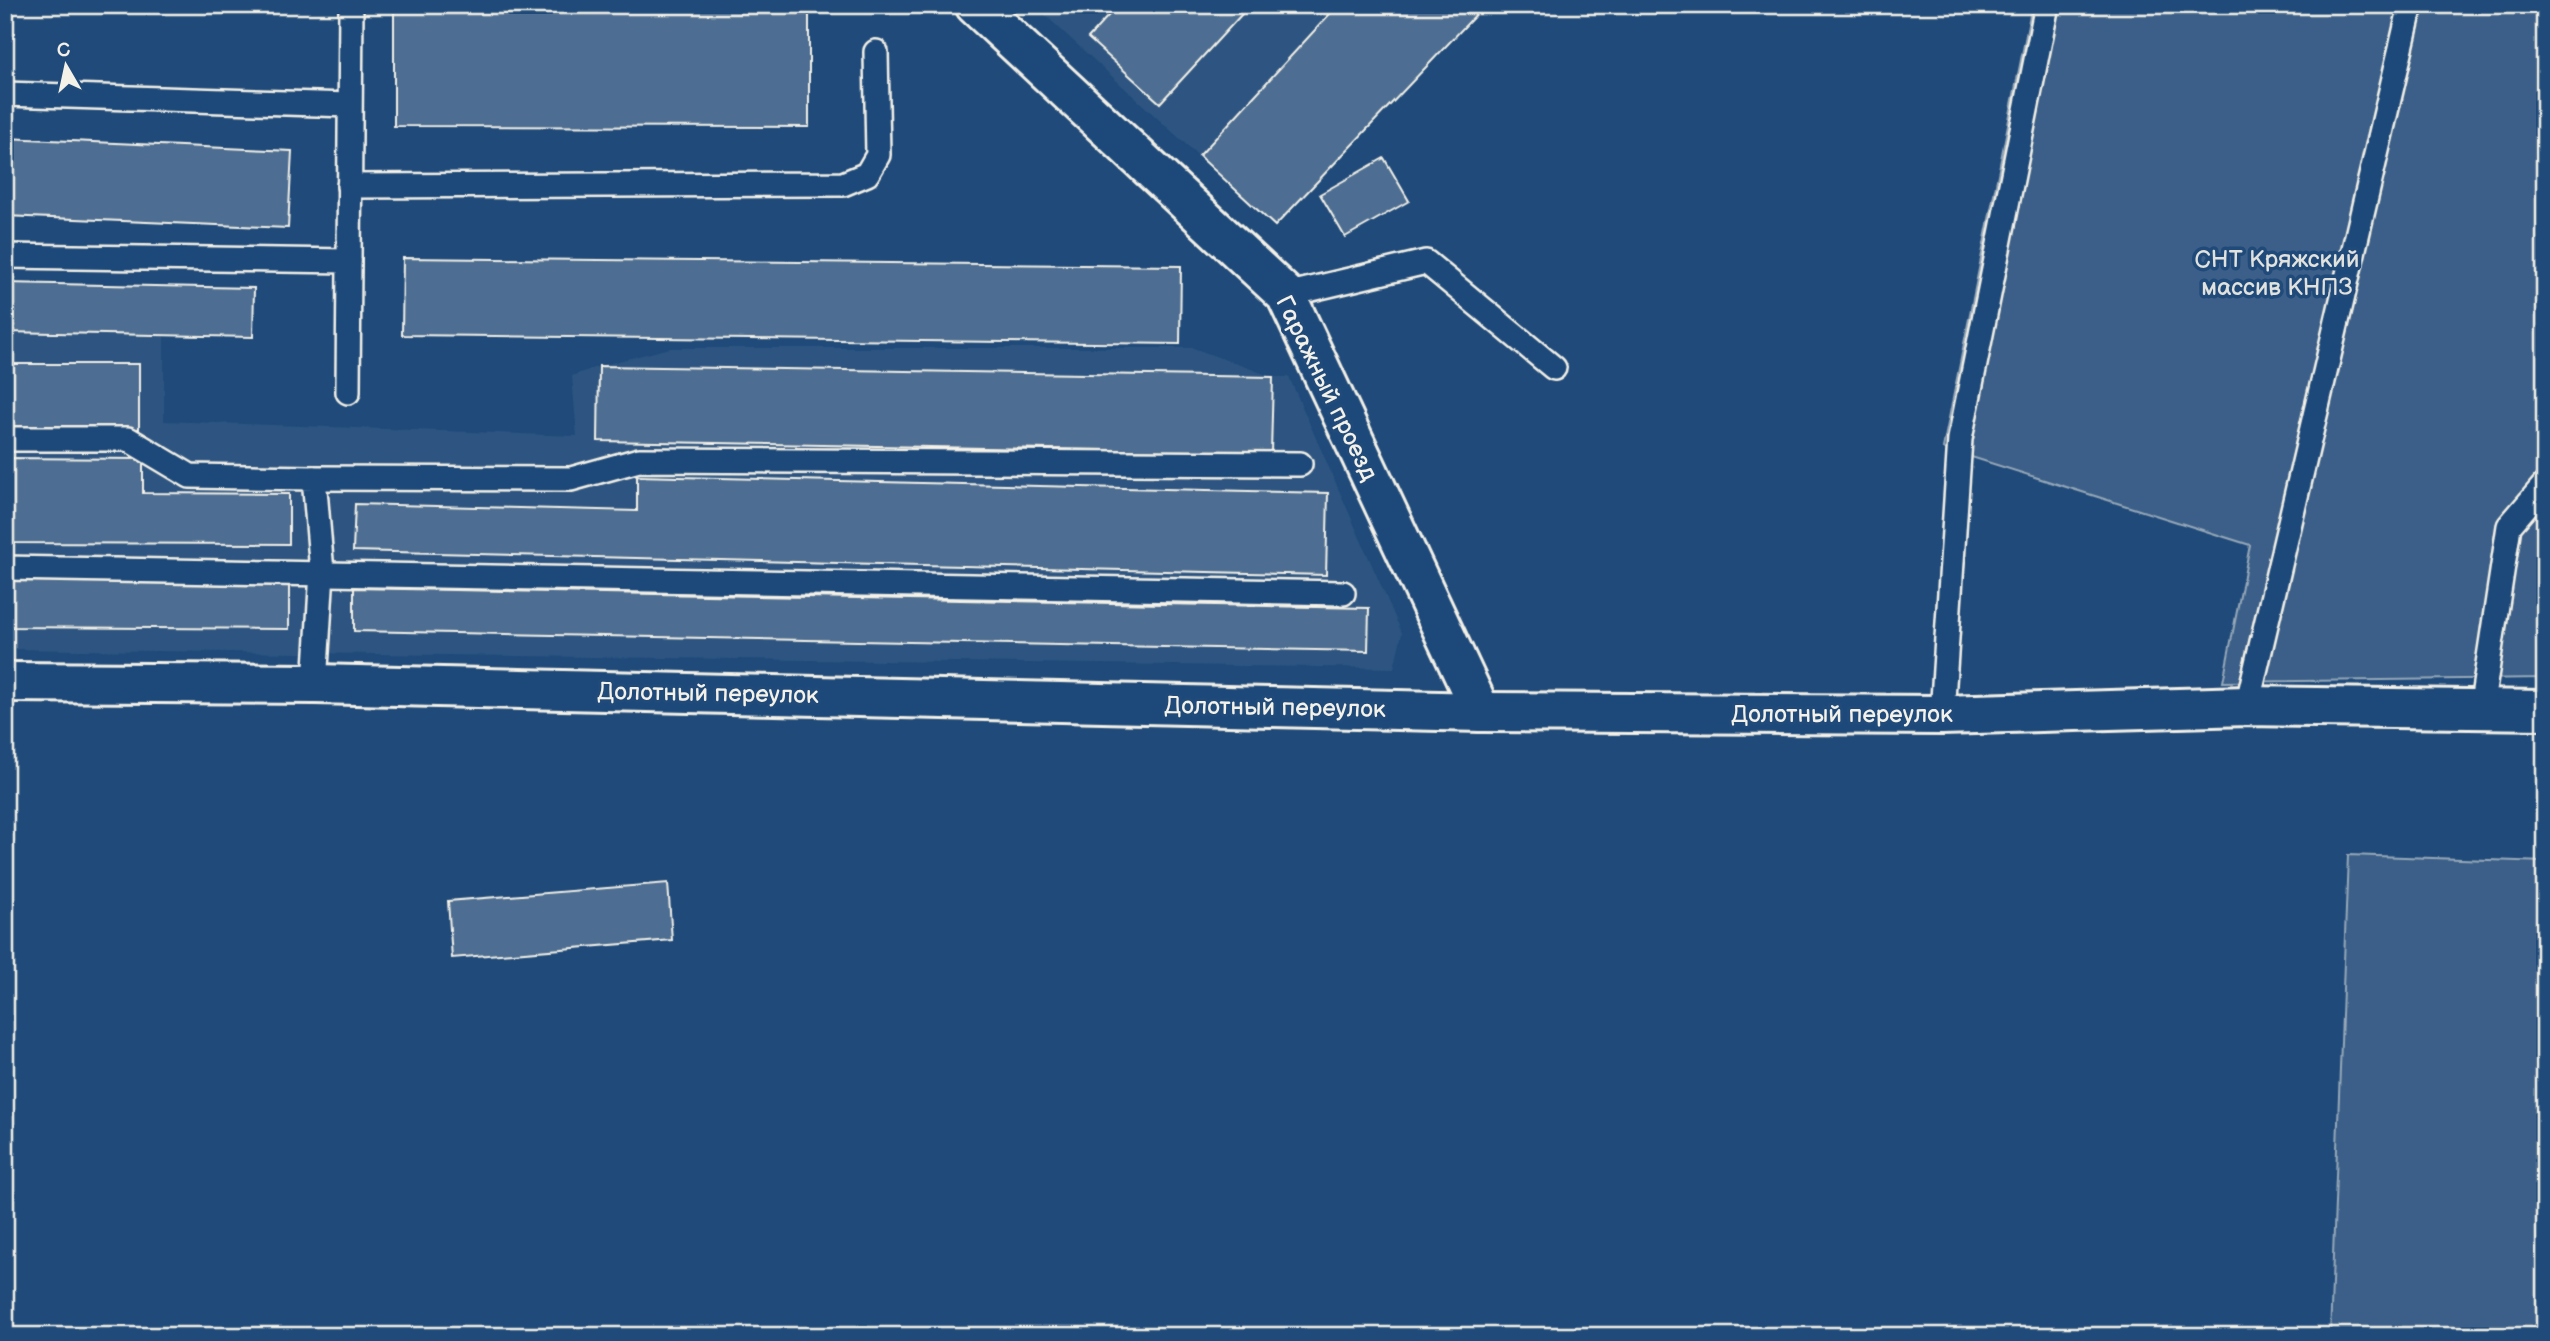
<svg xmlns="http://www.w3.org/2000/svg" width="2550" height="1341" viewBox="0 0 2550 1341" font-family="'Balsamiq Sans',sans-serif">
	<rect width="100%" height="100%" fill="#1f4a7a"/>
	<filter id="ink" filterUnits="userSpaceOnUse"><feTurbulence type="fractalNoise" baseFrequency=".0143" numOctaves="2"/><feDisplacementMap in="SourceGraphic" scale="14" xChannelSelector="R" yChannelSelector="G"/><feConvolveMatrix kernelMatrix="1 2 1 2 8 2 1 2 1" color-interpolation-filters="sRGB"/></filter>
	<g filter="url(#ink)">
		<g fill="#2d5581">
			<polygon points="1034,5 1485,5 1275,226"/>
			<polygon points="5,326 164,327 164,421 577,436 572,376 599,366 670,348 1193,348 1273,377 1289,377 1402,633 1394,668 5,649"/>
		</g>
		<g fill="#3a5f88" stroke="#97a8b8" stroke-width="2">
			<polygon points="2032,5 2545,5 2545,678 2223,682 2250,545 1943,448"/>
			<polygon points="2348,855 2545,862 2545,1336 2330,1336"/>
		</g>
		<g fill="#4d6e92" stroke="#f4f1e8" stroke-width="2">
			<polygon points="394,5 809,5 809,127 394,126"/>
			<polygon points="1118,5 1232,5 1242,14 1160,103 1088,38"/>
			<polygon points="1338,5 1485,5 1275,226 1199,156"/>
			<polygon points="5,138 292,151 288,228 5,216"/>
			<polygon points="1384,158 1409,201 1345,237 1320,194"/>
			<polygon points="403,258 1181,266 1180,344 402,335"/>
			<polygon points="5,283 254,288 253,337 5,332"/>
			<rect x="5" y="364" width="134" height="65"/>
			<polygon points="599,366 1273,377 1271,453 598,441"/>
			<polygon points="5,458 143,459 143,493 289,494 289,544 5,543"/>
			<polygon points="637,476 1328,493 1326,575 353,551 355,504 637,511"/>
			<polygon points="5,578 289,580 289,629 5,627"/>
			<polygon points="354,588 1369,608 1368,651 354,631"/>
			<polygon points="668,883 672,940 452,958 448,901"/>
		</g>
		<g fill="none" stroke-linecap="round" stroke-linejoin="round">
			<g stroke="#f4f1e8" stroke-width="28">
				<g id="lane">
					<polyline points="5,94 349,105"/>
					<polyline points="349,186 843,184 867,174 878,155 876,52"/>
					<polyline points="5,256 349,261"/>
					<polyline points="1286,295 1426,262 1554,368"/>
					<polyline points="348,392 351,5"/>
					<polyline points="5,439 128,439 190,476 314,478 322,572 315,684"/>
					<polyline points="314,478 571,479 639,460 1300,464"/>
					<polyline points="5,568 1343,593"/>
					<polyline points="2247,706 2411,5"/>
					<polyline points="2481,710 2509,526 2545,484"/>
					<polyline points="1942,715 1960,439 2047,5"/>
				</g>
			</g>
			<g stroke="#f4f1e8" stroke-width="44">
				<g id="street">
					<polyline points="975,5 1286,295 1481,712"/>
					<polyline points="5,682 315,684 1481,712 1942,715 2247,706 2545,710"/>
				</g>
			</g>
			<use href="#lane" stroke="#1f4a7a" stroke-width="23"/>
			<use href="#street" stroke="#1f4a7a" stroke-width="38"/>
		</g>
	</g>
	<g text-anchor="middle" stroke-width="7" stroke-linejoin="round" paint-order="stroke">
		<g font-size="24" fill="#e1e2de" stroke="#1f4a7a">
			<text x="2277" y="267">СНТ Кряжский<tspan x="2277" dy="28">массив КНПЗ</tspan></text>
		</g>
		<g font-size="24" fill="#f4f1e8" stroke="#1f4a7a">
			<text transform="translate(1327 388) rotate(64)" y="8">Гаражный проезд</text>
			<text transform="translate(708 693) rotate(1)" y="8">Долотный переулок</text>
			<text transform="translate(1275 707) rotate(1)" y="8">Долотный переулок</text>
			<text x="1842" y="722">Долотный переулок</text>
		</g>
	</g>
	<rect width="2550" height="1341" fill="none" stroke="#1f4a7a" stroke-width="28"/>
	<rect x="14" y="14" width="2522" height="1313" fill="none" stroke="#f4f1e8" stroke-width="2.5" filter="url(#ink)"/>
	<g transform="translate(66 66) rotate(351)" stroke="#1f4a7a" stroke-width="5" paint-order="stroke">
	<path d="M0-5L12 26L0 18L-12 26Z" fill="#f4f1e8"/>
	<text y="-10" font-size="19" font-weight="bold" text-anchor="middle" fill="#f4f1e8">С</text>
	</g>
</svg>
